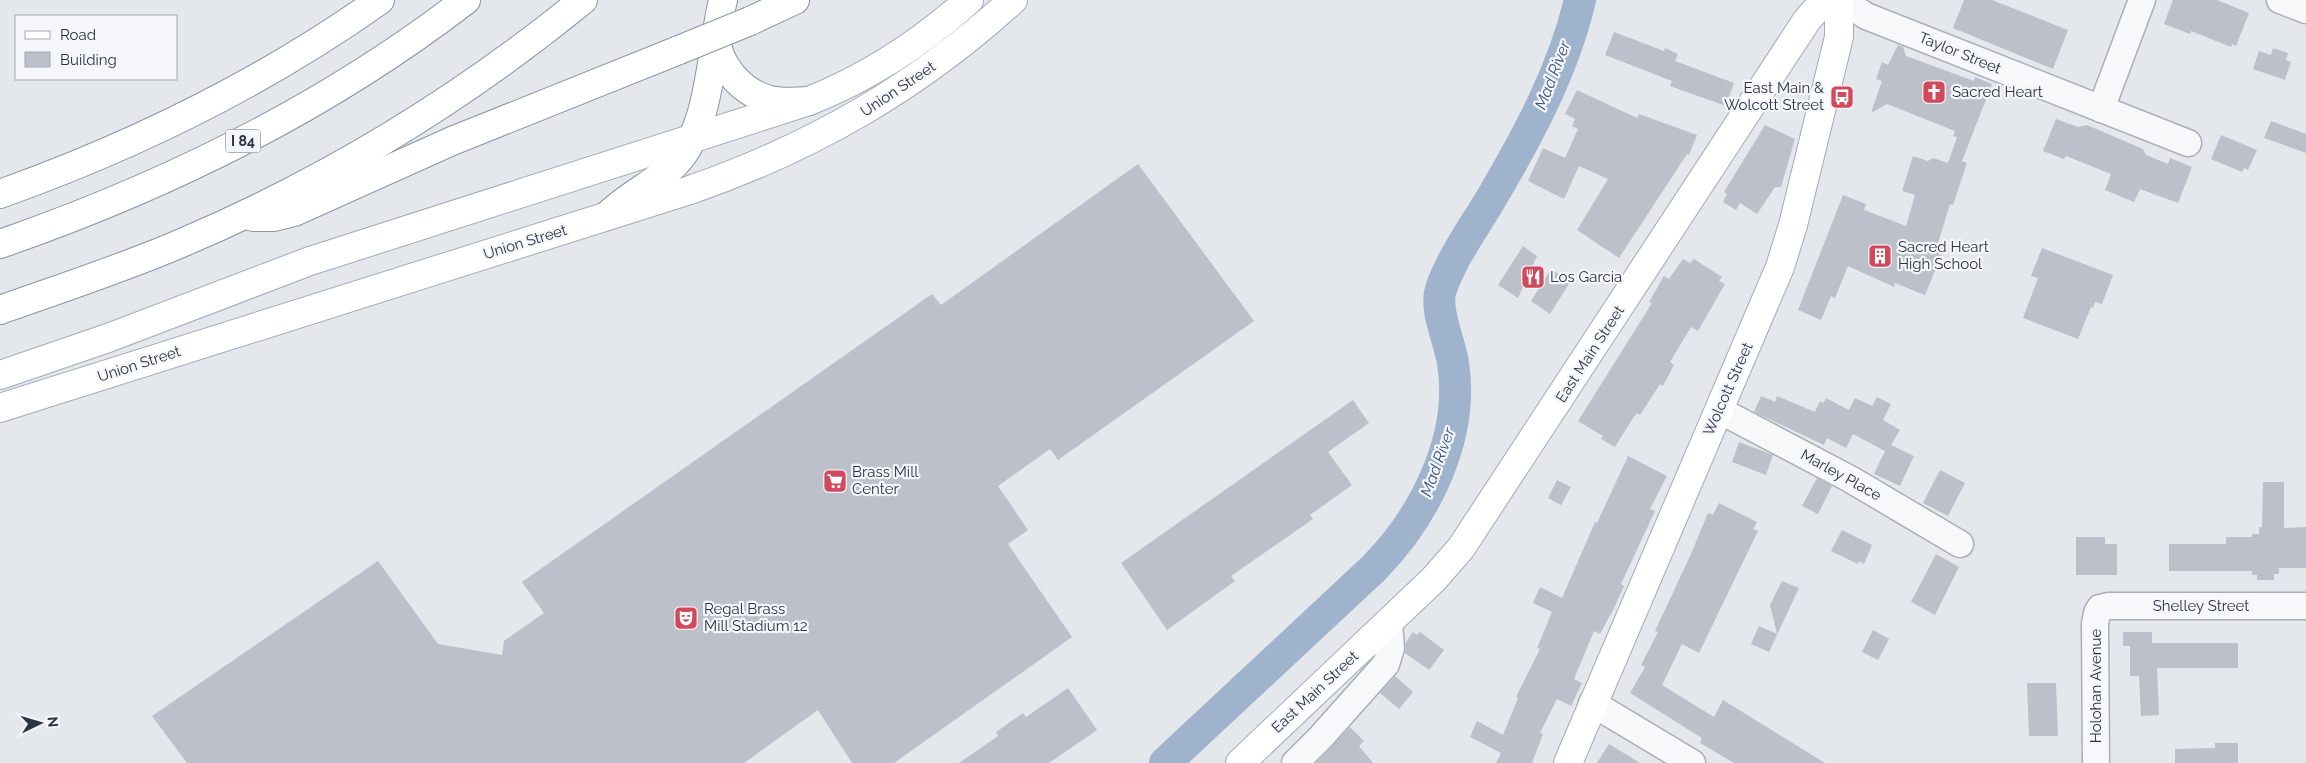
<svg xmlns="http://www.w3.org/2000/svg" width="2306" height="763" viewBox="0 0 2306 763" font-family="Raleway,sans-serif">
	<rect width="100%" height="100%" fill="#e4e7ec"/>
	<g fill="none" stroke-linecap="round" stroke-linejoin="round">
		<path stroke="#9fb4cc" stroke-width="32" d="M1165,763L1374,568C1425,516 1465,437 1453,363C1450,342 1434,309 1441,289C1452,257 1475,226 1492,197C1529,134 1563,71 1580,0"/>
	</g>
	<g fill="#bbc0ca">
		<polygon points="1964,0 1992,0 2068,30 2053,69 1953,28"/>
		<polygon points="2173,0 2217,0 2249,13 2236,46 2232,44 2231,47 2191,31 2190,34 2164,24"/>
		<polygon points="1614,32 1664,51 1665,48 1678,54 1675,61 1734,83 1726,106 1670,86 1672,81 1605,55"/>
		<polygon points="1898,45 1903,47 1906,56 1974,81 1975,77 1992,84 1962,161 1967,163 1953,205 1950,204 1938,243 1945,246 1925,295 1895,283 1894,287 1848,266 1835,298 1831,296 1821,320 1798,310 1843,195 1866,204 1864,210 1906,226 1915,195 1902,191 1913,156 1928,161 1933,158 1948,163 1957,137 1953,136 1955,131 1887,104 1871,113 1882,81 1876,79 1882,62 1888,65"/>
		<polygon points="2273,48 2288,53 2286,60 2291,62 2285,80 2253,69 2259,51 2271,55"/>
		<polygon points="1577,90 1637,118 1639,114 1697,135 1689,155 1687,154 1619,258 1577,230 1608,179 1579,166 1564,199 1528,181 1543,148 1565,158 1578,129 1572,126 1575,119 1565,114"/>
		<polygon points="2056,119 2078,127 2087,125 2143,149 2146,155 2168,164 2170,158 2192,167 2178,203 2140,189 2134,202 2105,190 2111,174 2066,156 2064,159 2043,151"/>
		<polygon points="2271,121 2306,134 2306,153 2264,138"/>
		<polygon points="1765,125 1795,139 1781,187 1775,187 1757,214 1740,203 1736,210 1723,202 1727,194 1724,192"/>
		<polygon points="2221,135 2257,150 2248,170 2244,168 2242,172 2211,159"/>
		<polygon points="1138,164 1254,321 1058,460 1050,449 998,486 1028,530 1008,544 1072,637 894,763 852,763 818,710 744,763 187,763 152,716 378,561 438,644 502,655 504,641 544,613 522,582 932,294 941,305"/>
		<polygon points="1523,246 1537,256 1518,298 1498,285"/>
		<polygon points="2042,248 2113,275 2102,304 2095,302 2093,308 2091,307 2078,339 2023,318 2038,278 2031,276"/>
		<polygon points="1683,259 1690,263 1694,259 1722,277 1719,281 1725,284 1698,331 1691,327 1670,362 1674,365 1663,386 1660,384 1640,415 1637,413 1633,418 1615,447 1601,439 1603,436 1578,421 1652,303 1649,302 1664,276 1669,279"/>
		<polygon points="1551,269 1570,282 1550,314 1531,301"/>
		<polygon points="1761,396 1775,402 1777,396 1815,412 1820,401 1824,403 1826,398 1849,410 1855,398 1872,406 1877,397 1891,404 1883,420 1900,430 1891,445 1914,456 1900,486 1874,474 1885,451 1853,434 1846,448 1827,438 1824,445 1754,412"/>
		<polygon points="1353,400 1369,423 1328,452 1352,485 1310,515 1313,519 1231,576 1235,581 1167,630 1121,563"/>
		<polygon points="1739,442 1773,455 1766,475 1732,462"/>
		<polygon points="1628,456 1667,476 1650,509 1655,511 1621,584 1624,586 1614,608 1600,634 1594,631 1574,679 1582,683 1571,706 1557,699 1540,733 1543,734 1532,763 1496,763 1501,753 1470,737 1477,721 1503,735 1518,698 1516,697 1540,649 1537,648 1552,612 1533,603 1540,587 1562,598 1595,522 1597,523"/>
		<polygon points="1940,470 1965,483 1948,516 1923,503"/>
		<polygon points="1817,478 1832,486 1818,514 1802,506"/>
		<polygon points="1557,480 1571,487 1561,505 1548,498"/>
		<polygon points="2263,482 2284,482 2284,528 2306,527 2306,568 2279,568 2279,574 2274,574 2274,580 2257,580 2257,575 2252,575 2252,571 2169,571 2169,544 2226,544 2226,537 2252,537 2252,534 2259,534 2259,527 2262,527"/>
		<polygon points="1719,503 1757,522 1753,529 1758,531 1699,653 1682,644 1662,685 1714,717 1723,700 1825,763 1734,763 1700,743 1702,738 1630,693 1645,667 1641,665 1658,632 1655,631 1691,554 1708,513 1713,515"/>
		<polygon points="1842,530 1872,545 1864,564 1859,561 1858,564 1831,551"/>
		<polygon points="2076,537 2105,537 2105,544 2117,544 2117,575 2076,575"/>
		<polygon points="1936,554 1959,567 1935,615 1911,602"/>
		<polygon points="1782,581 1799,588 1769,652 1751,644 1759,626 1777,634 1770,605"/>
		<polygon points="1873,630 1889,639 1878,660 1862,652"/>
		<polygon points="1413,632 1417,635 1420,632 1444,650 1429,670 1405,653 1406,642"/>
		<polygon points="2123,632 2152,632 2152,643 2238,643 2238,668 2157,668 2159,715 2141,716 2139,676 2130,676 2130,646 2123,646"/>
		<polygon points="1395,676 1413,692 1399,709 1380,693"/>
		<polygon points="2027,683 2056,683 2058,736 2029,736"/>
		<polygon points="1068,688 1097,730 1049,763 959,763 998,736 996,732 1023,713 1026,717"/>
		<polygon points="1350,727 1364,741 1359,746 1373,763 1316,763"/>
		<polygon points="2215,743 2238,743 2238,763 2175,763 2175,749 2215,748"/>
		<polygon points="1609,744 1640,763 1597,763"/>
	</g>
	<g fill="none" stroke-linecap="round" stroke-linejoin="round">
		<g stroke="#a9aeb7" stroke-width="29">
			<g id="minor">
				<polyline points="1848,0 1854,8 1866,16 2188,143"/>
				<polyline points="2280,0 2306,10"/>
				<polyline points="2101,109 2142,0"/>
				<polyline points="1719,410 1850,479 1960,544"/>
				<polyline points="1592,703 1692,763"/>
				<polyline points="1295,763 1321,737 1386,664 1391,648 1389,622"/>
				<polyline points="2096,763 2095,624 2097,613 2100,608 2109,606 2306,606"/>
			</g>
		</g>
		<g stroke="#a3abb8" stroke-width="30">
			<g id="major">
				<path d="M0,375L108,338L310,261L809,101C869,77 921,43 969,0"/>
				<path d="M0,408L690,190C813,147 916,88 1013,0"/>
				<polyline points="1240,763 1433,580 1461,548 1807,20 1825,0"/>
				<polyline points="1568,763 1780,267 1793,225 1839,37 1839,0"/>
			</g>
		</g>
		<g stroke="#8b94a3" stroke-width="30">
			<g id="highway">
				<polyline points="750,21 795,0"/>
				<path d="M716,36C717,65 742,93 770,100C783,103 796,102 809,101"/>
				<path d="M0,194C134,146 263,83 380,0"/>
				<path d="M607,216C628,195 656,183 676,163C711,126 711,49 723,0"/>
				<polyline points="253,217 274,217 294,212 452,141 679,50"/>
				<path d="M0,244C167,186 326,108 466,0"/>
				<path d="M0,310C62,288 124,268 184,242C327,181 462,99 583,0"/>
			</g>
		</g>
		<use href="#minor" stroke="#f7f8fa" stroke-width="26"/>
		<use href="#major" stroke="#fff" stroke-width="28"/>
		<use href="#highway" stroke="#fff" stroke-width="28"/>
		<g stroke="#8b94a3" stroke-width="30" stroke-linecap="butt">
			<polyline id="highway-bridge" points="679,50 750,21"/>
		</g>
		<use href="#highway-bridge" stroke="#fff" stroke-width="28"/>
	</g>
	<defs>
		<g id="church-square" transform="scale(1.25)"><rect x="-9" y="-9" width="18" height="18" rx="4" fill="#d1495b" stroke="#f4f6f9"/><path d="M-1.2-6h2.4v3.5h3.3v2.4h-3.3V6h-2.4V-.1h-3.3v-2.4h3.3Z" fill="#fff"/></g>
		<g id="bus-square" transform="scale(1.25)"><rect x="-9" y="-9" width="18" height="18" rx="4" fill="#d1495b" stroke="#f4f6f9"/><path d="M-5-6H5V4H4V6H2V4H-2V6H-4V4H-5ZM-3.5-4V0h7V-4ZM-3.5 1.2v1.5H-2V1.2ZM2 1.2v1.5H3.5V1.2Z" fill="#fff"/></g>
		<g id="building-square" transform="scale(1.25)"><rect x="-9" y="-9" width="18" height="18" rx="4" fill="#d1495b" stroke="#f4f6f9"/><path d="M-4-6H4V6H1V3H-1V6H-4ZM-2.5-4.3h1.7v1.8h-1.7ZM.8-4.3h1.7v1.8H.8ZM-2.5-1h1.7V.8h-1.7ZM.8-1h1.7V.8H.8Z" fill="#fff"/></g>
		<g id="restaurant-square" transform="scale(1.25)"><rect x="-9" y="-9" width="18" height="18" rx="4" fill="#d1495b" stroke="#f4f6f9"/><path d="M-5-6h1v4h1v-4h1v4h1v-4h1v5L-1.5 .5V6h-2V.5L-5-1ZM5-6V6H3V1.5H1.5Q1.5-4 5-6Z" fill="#fff"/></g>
		<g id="supermarket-square" transform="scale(1.25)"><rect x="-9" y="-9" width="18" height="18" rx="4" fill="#d1495b" stroke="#f4f6f9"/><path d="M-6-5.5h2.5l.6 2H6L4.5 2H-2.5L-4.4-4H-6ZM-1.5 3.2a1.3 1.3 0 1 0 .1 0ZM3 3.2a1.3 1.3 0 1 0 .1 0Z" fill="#fff"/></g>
		<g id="theatre-square" transform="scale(1.25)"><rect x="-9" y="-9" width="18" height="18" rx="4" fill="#d1495b" stroke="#f4f6f9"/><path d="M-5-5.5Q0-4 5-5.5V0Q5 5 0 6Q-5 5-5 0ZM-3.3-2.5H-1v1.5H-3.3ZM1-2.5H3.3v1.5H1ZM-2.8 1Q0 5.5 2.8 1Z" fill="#fff"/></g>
	</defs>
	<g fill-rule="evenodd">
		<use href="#church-square" x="1934" y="92"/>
		<use href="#bus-square" x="1842" y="97"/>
		<use href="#building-square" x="1880" y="256"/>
		<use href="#restaurant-square" x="1533" y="277"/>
		<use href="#supermarket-square" x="835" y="481"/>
		<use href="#theatre-square" x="686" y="618"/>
	</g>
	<g text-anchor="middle" stroke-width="4.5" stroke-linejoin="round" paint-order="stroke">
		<rect fill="#f4f6f9" stroke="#676e7b" stroke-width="1" x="225.5" y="129.5" width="35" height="23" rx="4"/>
		<g font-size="14" font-weight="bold" fill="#2b3445">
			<text x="243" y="146">I 84</text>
		</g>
		<g font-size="15" fill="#2b3445" stroke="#f4f6f9">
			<text transform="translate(1960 53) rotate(22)" y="5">Taylor Street</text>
			<text transform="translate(898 89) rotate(-34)" y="5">Union Street</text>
			<text transform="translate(525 242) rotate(-17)" y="5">Union Street</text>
			<text transform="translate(1590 354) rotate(-57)" y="5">East Main Street</text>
			<text transform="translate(139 364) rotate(-18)" y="5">Union Street</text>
			<text transform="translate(1728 389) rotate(-66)" y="5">Wolcott Street</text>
			<text transform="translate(1841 475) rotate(29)" y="5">Marley Place</text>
			<text x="2201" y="611">Shelley Street</text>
			<text transform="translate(2096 686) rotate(-90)" y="5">Holohan Avenue</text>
			<text transform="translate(1315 692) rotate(-43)" y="5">East Main Street</text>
		</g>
		<g font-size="15" fill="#2b3445" stroke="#f4f6f9" text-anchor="start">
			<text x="1824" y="93" text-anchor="end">East Main &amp;<tspan x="1824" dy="17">Wolcott Street</tspan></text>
			<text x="1952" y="97">Sacred Heart</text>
			<text x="1898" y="252">Sacred Heart<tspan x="1898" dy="17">High School</tspan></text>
			<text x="1550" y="282">Los Garcia</text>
			<text x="852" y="477">Brass Mill<tspan x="852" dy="17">Center</tspan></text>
			<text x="704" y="614">Regal Brass<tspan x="704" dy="17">Mill Stadium 12</tspan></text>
		</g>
		<g font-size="16" font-style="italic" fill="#34527a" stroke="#f4f6f9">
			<text transform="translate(1552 75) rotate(-69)" y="6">Mad River</text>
			<text transform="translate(1437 462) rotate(-70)" y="6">Mad River</text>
		</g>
	</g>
	<rect x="15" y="15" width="162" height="65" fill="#f4f6f9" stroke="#a4a8b1"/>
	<rect x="25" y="31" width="25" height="8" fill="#ffffff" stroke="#a4a8b1"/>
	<text x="60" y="40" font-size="15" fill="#2b3445">Road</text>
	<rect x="25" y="52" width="25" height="15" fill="#bbc0ca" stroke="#a4a8b1"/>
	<text x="60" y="65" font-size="15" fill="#2b3445">Building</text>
	<g transform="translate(40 723) rotate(85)" stroke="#f4f6f9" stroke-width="4" paint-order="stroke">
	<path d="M0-4L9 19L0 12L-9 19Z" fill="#2b3445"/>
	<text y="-8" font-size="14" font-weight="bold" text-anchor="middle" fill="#2b3445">N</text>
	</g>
</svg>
